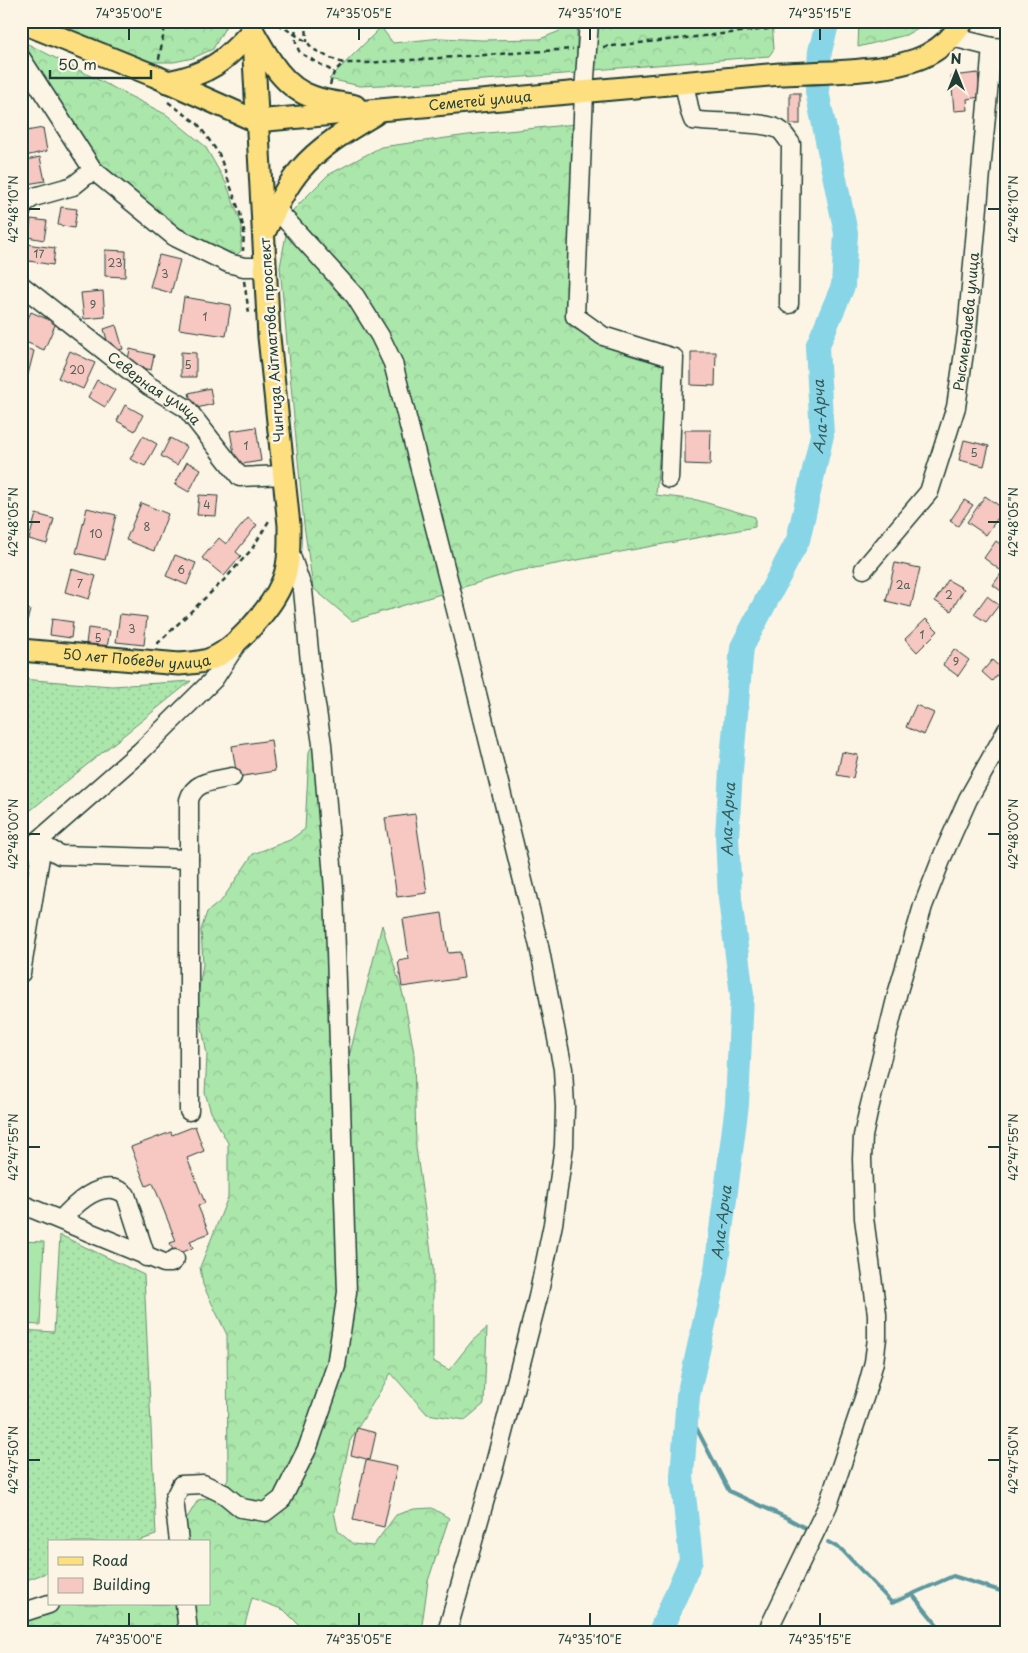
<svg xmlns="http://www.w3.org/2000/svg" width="1028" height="1653" viewBox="0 0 1028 1653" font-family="'Playpen Sans',sans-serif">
	<defs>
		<pattern id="grass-dots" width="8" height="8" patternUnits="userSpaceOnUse" patternTransform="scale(1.25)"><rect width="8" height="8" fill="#abe6ab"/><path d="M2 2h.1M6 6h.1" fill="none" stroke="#93c694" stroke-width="1.8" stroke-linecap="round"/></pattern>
		<pattern id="forest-crowns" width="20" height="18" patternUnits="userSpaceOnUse" patternTransform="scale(1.25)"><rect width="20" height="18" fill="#abe6ab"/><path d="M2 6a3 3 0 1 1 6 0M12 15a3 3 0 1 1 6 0" fill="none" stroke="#93c694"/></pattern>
	</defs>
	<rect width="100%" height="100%" fill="#fcf5e5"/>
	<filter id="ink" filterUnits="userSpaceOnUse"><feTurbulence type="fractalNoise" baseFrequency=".02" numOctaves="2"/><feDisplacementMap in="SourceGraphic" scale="10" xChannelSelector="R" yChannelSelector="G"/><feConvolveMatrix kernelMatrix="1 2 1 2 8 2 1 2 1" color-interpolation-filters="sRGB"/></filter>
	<g filter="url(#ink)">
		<g fill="url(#grass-dots)" stroke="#659270">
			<polygon points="21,679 112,686 191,681 21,818"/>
			<polygon points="60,1235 144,1275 156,1535 135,1542 49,1542 49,1572 21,1582 21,1330 54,1332"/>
		</g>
		<g fill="url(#forest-crowns)" stroke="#659270">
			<polygon points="45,21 226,21 226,26 213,49 193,58 174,62 152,62"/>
			<polygon points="606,21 772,21 774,49 769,56 594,70 596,25"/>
			<polygon points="859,21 930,21 906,35 858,47"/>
			<polygon points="577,24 577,73 470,81 360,86 329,79 381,27 393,43 441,38 482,40 540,39"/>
			<polygon points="28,44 167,115 205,146 226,183 242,225 241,251 234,258 215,251 154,214 99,168 24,50"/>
			<polygon points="576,124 569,326 628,355 667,366 656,495 697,500 755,517 755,527 513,572 352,621 313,588 304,525 280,267 290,213 328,175 381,147 468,135"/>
			<polygon points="317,736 334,1044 350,1053 382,925 404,998 414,1053 416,1148 433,1266 433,1361 449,1370 472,1341 487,1328 484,1404 465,1420 427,1414 391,1373 350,1441 334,1512 338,1531 353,1544 373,1546 396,1515 414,1509 432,1508 449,1518 428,1581 421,1632 306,1632 284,1610 252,1598 243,1632 21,1632 21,1608 49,1604 209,1604 209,1542 172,1542 198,1500 218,1496 228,1479 227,1335 203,1285 200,1267 228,1197 228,1143 211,1112 205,1093 207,1055 197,1000 203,964 201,930 207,912 222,900 253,854 290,840 305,829 309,752"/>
		</g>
		<polygon fill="#abe6ab" stroke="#659270" points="21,1241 44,1242 40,1325 21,1324"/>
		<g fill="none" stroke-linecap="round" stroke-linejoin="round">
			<g stroke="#5d989f" stroke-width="4">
				<polyline points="687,1410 729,1491 787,1518 809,1530"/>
				<polyline points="828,1542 842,1550 892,1603 953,1576 1007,1593"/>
				<polyline points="912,1594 943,1632"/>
			</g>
			<path stroke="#87d5e6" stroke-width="24" id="s1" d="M660,1632L691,1560L682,1476L688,1396L716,1270L737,1104L742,995L730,899L727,836L731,770L742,647L798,540L822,435L817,347L843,286L846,233L817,91L820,51L828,21"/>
		</g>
		<g fill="#f7c7c2" stroke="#1f3d34">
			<polygon points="978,73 981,97 967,99 968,110 954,111 951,76"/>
			<rect x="790" y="93" width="10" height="31"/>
			<polygon points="43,128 47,151 21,157 21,132"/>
			<polygon points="40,157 45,181 27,184 22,161"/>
			<polygon points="61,207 77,209 74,228 58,225"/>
			<polygon points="31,219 47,221 44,240 28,237"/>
			<polygon points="26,244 55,248 53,265 23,260"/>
			<polygon points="105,250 126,251 125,277 105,276"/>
			<polygon points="159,255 180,260 171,293 150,287"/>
			<polygon points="103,291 105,317 84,319 81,293"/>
			<polygon points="184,297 231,305 226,336 179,329"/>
			<polygon points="31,312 56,323 44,350 21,340 21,333"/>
			<polygon points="116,325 123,349 110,352 104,329"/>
			<polygon points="21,347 34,351 27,378 21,376"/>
			<polygon points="130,349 154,355 151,370 127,365"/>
			<polygon points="70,351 95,363 83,389 58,378"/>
			<polygon points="181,352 196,353 196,377 181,377"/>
			<polygon points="691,352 716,352 715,386 691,385"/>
			<polygon points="1006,374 1007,375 1007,396 1001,395"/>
			<polygon points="97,380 115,390 105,407 88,397"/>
			<polygon points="210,388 213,404 193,409 189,393"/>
			<polygon points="125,405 143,415 135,431 117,421"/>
			<polygon points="256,427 261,461 236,465 230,431"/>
			<polygon points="685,430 711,430 710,465 685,464"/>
			<polygon points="143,436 157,444 145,466 130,459"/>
			<polygon points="170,438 187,447 177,465 161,456"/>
			<polygon points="964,440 989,446 984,466 959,460"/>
			<polygon points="187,462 201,469 189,492 175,484"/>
			<polygon points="199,495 218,496 216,516 197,515"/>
			<polygon points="985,496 1004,509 986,535 967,522"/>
			<polygon points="964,500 973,505 958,526 950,521"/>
			<polygon points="141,503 168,514 154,551 126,540"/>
			<polygon points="87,508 116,515 105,560 76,553"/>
			<polygon points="36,514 54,519 47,544 29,539"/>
			<polygon points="248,518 257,525 236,552 241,556 224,576 202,558 219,538 226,544"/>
			<polygon points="996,541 1007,549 1007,561 1000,570 984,558"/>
			<polygon points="175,555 196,563 187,585 166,576"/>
			<polygon points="895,563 920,568 911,607 886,601"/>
			<polygon points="1005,568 1007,569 1007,591 1005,594 993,585"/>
			<polygon points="71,569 96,576 89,599 65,592"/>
			<polygon points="948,580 964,589 951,611 935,601"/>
			<polygon points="987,596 999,605 986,622 974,614"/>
			<polygon points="21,608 30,610 25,628 21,627"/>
			<polygon points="120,614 147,617 144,645 116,642"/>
			<polygon points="52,619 73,622 71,638 50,635"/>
			<polygon points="926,619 938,631 917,652 905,639"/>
			<polygon points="88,628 110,631 107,647 86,644"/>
			<polygon points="954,649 969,660 958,676 943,665"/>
			<polygon points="992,660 1002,669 992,681 982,672"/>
			<polygon points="916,705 934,713 924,735 906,727"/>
			<polygon points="271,740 275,771 237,777 232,746"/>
			<polygon points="842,752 858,755 853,778 837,775"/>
			<polygon points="415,814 427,893 397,897 385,818"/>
			<polygon points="442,913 448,953 460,952 464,978 402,987 398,961 409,959 403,919"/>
			<polygon points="195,1126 204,1151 187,1158 205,1203 198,1206 209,1233 190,1241 193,1248 175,1255 170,1243 176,1241 153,1183 146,1186 131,1147 171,1132 172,1135"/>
			<polygon points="357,1428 376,1433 370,1460 351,1455"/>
			<polygon points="366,1460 397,1467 384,1527 353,1520"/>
			<polygon points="256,1628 275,1632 255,1632"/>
		</g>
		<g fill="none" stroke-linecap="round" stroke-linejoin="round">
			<g stroke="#1f3d34" stroke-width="21">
				<g id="minor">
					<polyline points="589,21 584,92 575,316 603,336 674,358 669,479"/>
					<polyline points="952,37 992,47 1007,48"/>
					<polyline points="21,58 93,170 175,237 228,263 244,267 265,267"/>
					<path d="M684,83L690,112L693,120C713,124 768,120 781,131C785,135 788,140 791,144L789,304"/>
					<polyline points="276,209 355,296 380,336 393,363 468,657 539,946 563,1069 565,1107 564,1146 553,1224 538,1297 493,1471 447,1632"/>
					<polyline points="21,212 23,204 34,197 73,186 93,170"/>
					<path id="s2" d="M21,285L149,386L186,408L240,477L283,475"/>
					<path id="s3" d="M864,569L929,492L956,407L967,332L992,47"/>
					<polyline points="37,842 60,855 189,859"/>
					<polyline points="21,853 37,842 141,751 214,679 236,645"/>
					<polyline points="21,973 42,845"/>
					<path d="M189,1111V800C194,781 214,781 232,777"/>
					<polyline points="21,1204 164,1263 171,1263 175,1259"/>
					<path d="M61,1220C76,1203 103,1176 126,1195L146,1257"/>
					<polyline points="179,1542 174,1499 181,1485 203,1484 224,1494 241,1508 265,1512 282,1499 308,1447 336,1366 347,1292 334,889 322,744 311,672 303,590 289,550"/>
					<polyline points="185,1604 188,1632"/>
					<polyline points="21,1613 49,1604"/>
					<polyline points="767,1632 828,1505 865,1395 874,1362 877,1338 877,1314 864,1218 862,1159 863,1136 868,1113 898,991 923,906 943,855 968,799 1007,730"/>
				</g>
			</g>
			<g stroke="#1f3d34" stroke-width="25">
				<g id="major">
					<path id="s4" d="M21,22L155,76L256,121L780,74C821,72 892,73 927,55C942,47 955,35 963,21"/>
					<path d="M254,33C268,58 284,88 313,97C326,102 341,103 355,106"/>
					<path d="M167,82C208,75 225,61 252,31"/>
					<path d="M265,231C275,210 285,188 300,170C320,146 348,130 375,114"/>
					<path id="s5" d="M21,650L179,664C190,663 203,663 213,658C236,648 271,608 281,585C290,567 289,545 289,525L269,337L252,21"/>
				</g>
			</g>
			<g stroke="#1f3d34" stroke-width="2.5" stroke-dasharray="5 4" stroke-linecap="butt">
				<polyline points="295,21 296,44 300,53 334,72"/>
				<polyline points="306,21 307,42"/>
				<polyline points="278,24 307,42 313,49 328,57 343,63 366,63 573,49"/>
				<polyline points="603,47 777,28 794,21"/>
				<polyline points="159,59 166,21"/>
				<polyline points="330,85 334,72 343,63"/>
				<polyline points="168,102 198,124 219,154 240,213 244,231 243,251"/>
				<polyline points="244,281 249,313"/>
				<polyline points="157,644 226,578 252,549 270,519"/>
			</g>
			<use href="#minor" stroke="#fcf5e5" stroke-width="18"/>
			<use href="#major" stroke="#fddf80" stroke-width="21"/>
		</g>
	</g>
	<path fill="none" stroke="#1f3d34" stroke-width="2" d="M129,28V40M359,28V40M590,28V40M820,28V40M28,209H40M988,209H1000M28,522H40M988,522H1000M28,834H40M988,834H1000M28,1147H40M988,1147H1000M28,1460H40M988,1460H1000M129,1613V1626M359,1613V1626M590,1613V1626M820,1613V1626"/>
	<g text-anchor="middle" stroke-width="5" stroke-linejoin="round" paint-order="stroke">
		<g font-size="11" fill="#556058">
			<text x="39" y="258">17</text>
			<text x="115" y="267">23</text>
			<text x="165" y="278">3</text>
			<text x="93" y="309">9</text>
			<text x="205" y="321">1</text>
			<text x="188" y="369">5</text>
			<text x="77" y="374">20</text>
			<text x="246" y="450">1</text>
			<text x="974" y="457">5</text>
			<text x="207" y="509">4</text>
			<text x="147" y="531">8</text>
			<text x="96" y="538">10</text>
			<text x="181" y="574">6</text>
			<text x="80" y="588">7</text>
			<text x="903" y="589">2а</text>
			<text x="949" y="599">2</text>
			<text x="132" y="633">3</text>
			<text x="922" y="639">1</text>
			<text x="98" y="642">5</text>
			<text x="956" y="666">9</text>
		</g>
		<g font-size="14" fill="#1f3d34" stroke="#fcf5e5">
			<text dy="5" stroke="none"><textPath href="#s4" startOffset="480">Семетей улица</textPath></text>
			<text dy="5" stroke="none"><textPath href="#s3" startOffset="276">Рысмендиева улица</textPath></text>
			<text transform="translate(272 340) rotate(-94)" y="5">Чингиза Айтматова проспект</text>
			<text dy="5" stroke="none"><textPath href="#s2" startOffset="169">Северная улица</textPath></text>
			<text dy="5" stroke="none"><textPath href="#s5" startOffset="116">50 лет Победы улица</textPath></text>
		</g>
		<g font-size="15" font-style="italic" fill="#345b58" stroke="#fcf5e5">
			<text dy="5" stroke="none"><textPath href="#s1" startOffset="1245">Ала-Арча</textPath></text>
			<text dy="5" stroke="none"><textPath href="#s1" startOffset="825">Ала-Арча</textPath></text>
			<text dy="5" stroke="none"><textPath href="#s1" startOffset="420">Ала-Арча</textPath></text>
		</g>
	</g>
	<rect width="1028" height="1653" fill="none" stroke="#fcf5e5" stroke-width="55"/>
	<rect x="48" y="1540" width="162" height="65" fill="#fcf5e5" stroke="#a4ab9e"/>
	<rect x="58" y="1557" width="25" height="8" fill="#fddf80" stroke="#a4ab9e"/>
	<text x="92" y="1566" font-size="15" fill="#1f3d34">Road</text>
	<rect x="58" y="1578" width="25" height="15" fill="#f7c7c2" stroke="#a4ab9e"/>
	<text x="92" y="1590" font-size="15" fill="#1f3d34">Building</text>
	<g transform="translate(956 72)" stroke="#fcf5e5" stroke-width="4" paint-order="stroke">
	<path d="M0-4L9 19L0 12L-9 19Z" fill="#1f3d34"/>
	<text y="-8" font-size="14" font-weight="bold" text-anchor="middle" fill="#1f3d34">N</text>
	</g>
	<path d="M50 70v8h101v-8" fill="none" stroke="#1f3d34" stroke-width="2.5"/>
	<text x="58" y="70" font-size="15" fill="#1f3d34" stroke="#fcf5e5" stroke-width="4" paint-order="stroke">50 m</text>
	<rect x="28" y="28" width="972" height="1598" fill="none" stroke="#1f3d34" stroke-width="2"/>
	<g font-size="12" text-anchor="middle" fill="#1f3d34">
		<text x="129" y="18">74°35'00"E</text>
		<text x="359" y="18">74°35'05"E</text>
		<text x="590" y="18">74°35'10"E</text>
		<text x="820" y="18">74°35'15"E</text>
		<text transform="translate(14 209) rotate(-90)" y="4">42°48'10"N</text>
		<text transform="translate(1014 209) rotate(-90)" y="4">42°48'10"N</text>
		<text transform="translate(14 522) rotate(-90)" y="4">42°48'05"N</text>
		<text transform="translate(1014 522) rotate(-90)" y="4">42°48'05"N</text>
		<text transform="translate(14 834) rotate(-90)" y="4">42°48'00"N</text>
		<text transform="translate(1014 834) rotate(-90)" y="4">42°48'00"N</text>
		<text transform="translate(14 1147) rotate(-90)" y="4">42°47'55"N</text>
		<text transform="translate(1014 1147) rotate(-90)" y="4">42°47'55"N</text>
		<text transform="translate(14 1460) rotate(-90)" y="4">42°47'50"N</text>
		<text transform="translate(1014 1460) rotate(-90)" y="4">42°47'50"N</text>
		<text x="129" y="1644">74°35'00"E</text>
		<text x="359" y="1644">74°35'05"E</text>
		<text x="590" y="1644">74°35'10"E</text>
		<text x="820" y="1644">74°35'15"E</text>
	</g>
</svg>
